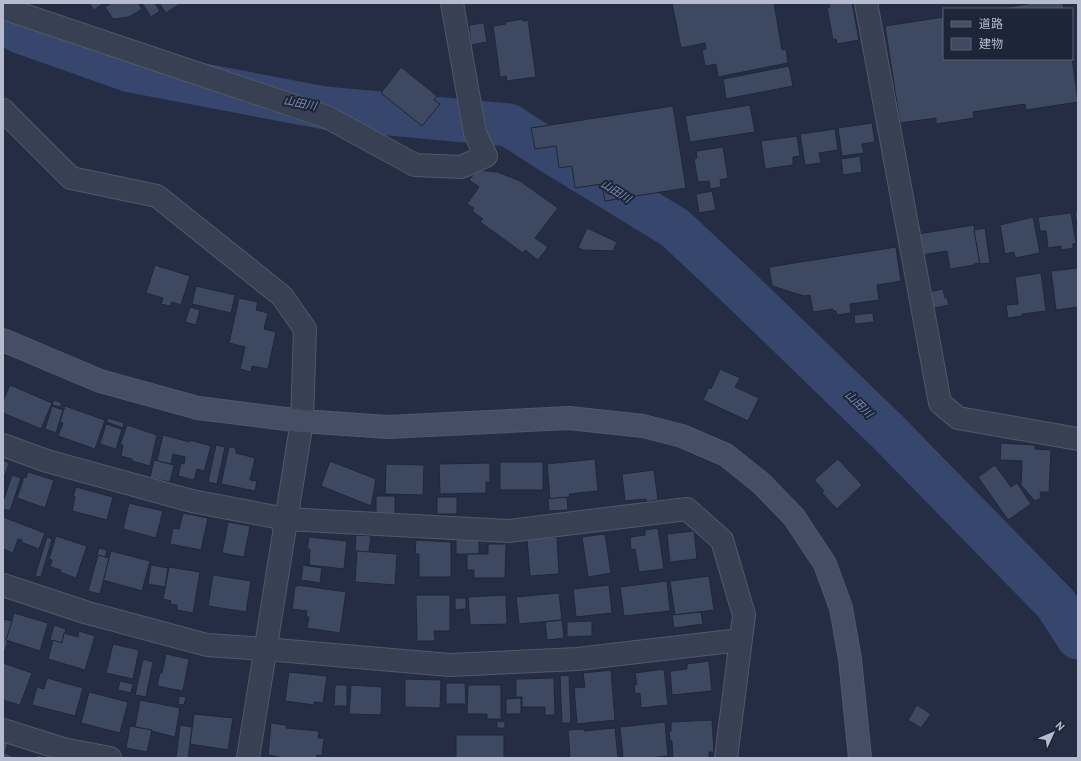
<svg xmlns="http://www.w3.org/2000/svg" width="1081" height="761" viewBox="0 0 1081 761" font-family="'PT Sans','Noto Sans JP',sans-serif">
	<rect width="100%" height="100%" fill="#242d44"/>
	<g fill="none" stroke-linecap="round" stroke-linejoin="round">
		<polyline stroke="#36466c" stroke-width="43" points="3,22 20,32 130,71 325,108 509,125 512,127 554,154 675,228 736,285 889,433 1056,604 1078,638"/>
	</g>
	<g fill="#3d4861" stroke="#1f273a">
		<polygon points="89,3 104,3 94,10"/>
		<polygon points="112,3 138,3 142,9 129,17 113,19 105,7"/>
		<polygon points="142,3 155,3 160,11 151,17"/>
		<polygon points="159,3 181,3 166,13"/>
		<polygon points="672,3 774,3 782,50 786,49 788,63 718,77 716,64 705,66 702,50 706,49 705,43 681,48"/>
		<polygon points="829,3 852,3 859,40 837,44 836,39 833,40 827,8 830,7"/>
		<polygon points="1034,3 1063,3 1064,9 995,9"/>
		<polygon points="944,17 944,59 1072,59 1072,57 1078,102 1026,110 1025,104 973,112 974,118 936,124 936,118 900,123 885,26"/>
		<polygon points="523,19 523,21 528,20 536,77 507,81 506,76 500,77 493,26 506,24 505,22"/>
		<polygon points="484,23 487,42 471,45 469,25"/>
		<polygon points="789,66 793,86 726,99 723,79"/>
		<polygon points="401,67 437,96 434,100 440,104 422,126 381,93"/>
		<polygon points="750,105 755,132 690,142 685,116"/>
		<polygon points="673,106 686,188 605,201 602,184 575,188 572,166 559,168 556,146 535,149 531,128"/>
		<polygon points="872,123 875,142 862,144 864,153 842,156 838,128"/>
		<polygon points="835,129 838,150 819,153 821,163 805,165 800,134"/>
		<polygon points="797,136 800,156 793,157 793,165 765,169 761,141"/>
		<polygon points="723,147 728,178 720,180 721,187 710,189 709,181 698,182 694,159 697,158 696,151"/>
		<polygon points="860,156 862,172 843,175 841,159"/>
		<polygon points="477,170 498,172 520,181 558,208 535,238 548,247 538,260 525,250 523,253 480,222 483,219 472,211 474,208 467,204 479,187 469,180"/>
		<polygon points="712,191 716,210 699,213 696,194"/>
		<polygon points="1075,212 1078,212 1078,230"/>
		<polygon points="1071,213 1076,243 1073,244 1073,248 1061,250 1061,246 1048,248 1046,231 1040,231 1038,217"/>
		<polygon points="1033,217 1040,253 1015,258 1014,252 1005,254 1000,225"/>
		<polygon points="974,225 980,263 974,264 974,265 950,269 947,251 922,255 918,234"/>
		<polygon points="587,228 617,242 613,251 583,250 578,248"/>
		<polygon points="985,228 990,263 980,264 974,230"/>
		<polygon points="896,247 901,281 877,285 879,300 850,304 851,313 837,315 836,311 833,311 833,309 813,312 810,295 804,296 772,286 769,267"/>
		<polygon points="155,265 190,276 181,305 172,302 170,306 161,304 163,298 146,293"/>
		<polygon points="1078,268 1078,307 1056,310 1051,271"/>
		<polygon points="1041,273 1046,311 1022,314 1022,316 1008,318 1006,305 1018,304 1015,277"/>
		<polygon points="196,286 235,295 231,313 192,304"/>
		<polygon points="943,289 945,298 947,298 949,305 930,309 929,292"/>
		<polygon points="239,298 258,302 256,310 268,313 264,329 276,332 268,369 252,366 251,372 240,369 245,347 229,343"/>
		<polygon points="190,307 200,310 196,325 185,322"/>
		<polygon points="873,313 874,322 855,324 854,315"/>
		<polygon points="720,369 740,378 735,387 759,398 748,421 703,400 709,387 711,389"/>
		<polygon points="10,385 52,403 41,429 3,413 3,401"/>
		<polygon points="54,400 62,403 60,407 52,405"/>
		<polygon points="52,406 63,410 56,433 45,429"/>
		<polygon points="65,406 105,420 95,449 58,436 63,423 60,422"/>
		<polygon points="108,418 124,423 123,428 107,422"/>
		<polygon points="106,424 122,429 116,449 100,444"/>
		<polygon points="127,425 157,435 150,466 132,461 132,459 121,456 123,445 120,445"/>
		<polygon points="163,435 190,442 190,440 211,446 204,471 197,469 194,480 178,476 181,463 184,464 185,457 173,454 171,464 157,461"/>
		<polygon points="1001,443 1035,445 1035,449 1051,450 1049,492 1040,492 1041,498 1035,501 1021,485 1022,461 1000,460"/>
		<polygon points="216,445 225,447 217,484 208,482"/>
		<polygon points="229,447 236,448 236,453 255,458 250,480 257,481 255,491 221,484"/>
		<polygon points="595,459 598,491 569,494 570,497 550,499 547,464"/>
		<polygon points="838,459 862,485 837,509 822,493 824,491 814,480"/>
		<polygon points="3,460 9,463 3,481"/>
		<polygon points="154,460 174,465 170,482 150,478"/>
		<polygon points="330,461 376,479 371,506 321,486"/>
		<rect x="500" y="462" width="43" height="28"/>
		<polygon points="490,463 490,482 486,482 486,493 440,494 439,464"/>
		<polygon points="386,464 424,465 423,495 385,494"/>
		<polygon points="995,465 1011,487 1017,483 1031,504 1008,520 978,477"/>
		<polygon points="654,470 658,500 646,502 646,499 625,501 622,474"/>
		<polygon points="28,472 54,480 45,508 17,498 24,477 26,478"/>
		<polygon points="12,475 21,478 10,511 3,509 3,502"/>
		<polygon points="76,487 113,497 107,520 72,511 75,497 73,496"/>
		<polygon points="376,496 395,496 395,514 376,513"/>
		<rect x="437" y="497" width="20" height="17"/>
		<polygon points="567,497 568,510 549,511 548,499"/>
		<polygon points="129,503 163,511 156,538 123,529"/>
		<polygon points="183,513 208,518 201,550 170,544 173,528 179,529"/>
		<polygon points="3,517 45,533 39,549 21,542 22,540 18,539 13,553 3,549"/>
		<polygon points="228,522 250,526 244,557 222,553"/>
		<polygon points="658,528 664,569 639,572 635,549 631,550 630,537 645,535 645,530"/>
		<polygon points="694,531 697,559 670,562 667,534"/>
		<polygon points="605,534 611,573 588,577 582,537"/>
		<polygon points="356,535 371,536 369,552 355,551"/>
		<polygon points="56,536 87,546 76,578 60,572 61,570 50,567 52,560 49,559"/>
		<polygon points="47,537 52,539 41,577 35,576"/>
		<polygon points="309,537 347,541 344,569 309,565 310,549 307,549"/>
		<polygon points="557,537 559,574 530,576 527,539"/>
		<polygon points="456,539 479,540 479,554 456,554"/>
		<polygon points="416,540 451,542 451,577 419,577 419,554 415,554"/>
		<polygon points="488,544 506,544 505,578 474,578 474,570 467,570 467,554 488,554"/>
		<polygon points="99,548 107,550 105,558 97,555"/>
		<polygon points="111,551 150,561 142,591 103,580"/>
		<polygon points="357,551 397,554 395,585 355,582"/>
		<polygon points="98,555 109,558 100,594 88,591"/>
		<polygon points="151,565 168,568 165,587 148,584"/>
		<polygon points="303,565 322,568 320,583 301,580"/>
		<polygon points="169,567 200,572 193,613 177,610 177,605 170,604 171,601 163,599"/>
		<polygon points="213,575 251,581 246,612 208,606"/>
		<polygon points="709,576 714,610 675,615 670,581"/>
		<polygon points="667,581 670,611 624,616 620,587"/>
		<polygon points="298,585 346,592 340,633 307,628 309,617 306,617 307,611 292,609 295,586 298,586"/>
		<polygon points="609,585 612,613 576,617 573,589"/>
		<polygon points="559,593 562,620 519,624 516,597"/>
		<polygon points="416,595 450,595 450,631 434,631 435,641 417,641"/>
		<polygon points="506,595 507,624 470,625 468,597"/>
		<polygon points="455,598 466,598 466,609 455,610"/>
		<polygon points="701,612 703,624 674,628 672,615"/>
		<polygon points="14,613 48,623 40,651 6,640"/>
		<polygon points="3,619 12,621 6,640 8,641 3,656"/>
		<polygon points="562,620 564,638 547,640 545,622"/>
		<polygon points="592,621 592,636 567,637 567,622"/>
		<polygon points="54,625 66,629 62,643 50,640"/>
		<polygon points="79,631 95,636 85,670 48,659 53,640 62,643 64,633 78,637"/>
		<polygon points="113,644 139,650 133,679 106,673"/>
		<polygon points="166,654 189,659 183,691 157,686 160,673 162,673"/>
		<polygon points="143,659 153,662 146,697 135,695"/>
		<polygon points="709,661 712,691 672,695 670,671 687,669 687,664"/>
		<polygon points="3,663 32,673 20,705 3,700"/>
		<polygon points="664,669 668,705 641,708 640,693 635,694 634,684 637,685 635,673"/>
		<polygon points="611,670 615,720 577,724 574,688 585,687 583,673"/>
		<polygon points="289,672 327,676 323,703 314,702 314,705 285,701"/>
		<polygon points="569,675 571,723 562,723 560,676"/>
		<polygon points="47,678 83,688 75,716 32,705 37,687 44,689"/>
		<polygon points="554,678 555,715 545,715 545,707 522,707 522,697 516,697 516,679"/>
		<polygon points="405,679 441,680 440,708 405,707"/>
		<polygon points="120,681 133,684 131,693 118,690"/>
		<polygon points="446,683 465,683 466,704 446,704"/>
		<polygon points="335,685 347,685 347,706 334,706"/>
		<polygon points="351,685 382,687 381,715 349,714"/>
		<polygon points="468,685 501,685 501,719 487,719 487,714 467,714"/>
		<polygon points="89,692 128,702 120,733 81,723"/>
		<polygon points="179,696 186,697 184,705 178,704"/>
		<polygon points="521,698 521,714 506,714 506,699"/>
		<polygon points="140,700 180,708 175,737 135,727"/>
		<polygon points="917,705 931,714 921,728 908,720"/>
		<polygon points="194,714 233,718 228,750 190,744"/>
		<polygon points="712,720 714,752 709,752 709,758 673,758 672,741 670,741 669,731 671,731 671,722"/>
		<polygon points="497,721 505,722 505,728 497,728"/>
		<polygon points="665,722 668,756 649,758 623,758 620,727"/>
		<polygon points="271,723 286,725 286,728 319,731 318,738 324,738 322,756 317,755 317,758 279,758 279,757 268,755"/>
		<polygon points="180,725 192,727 188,758 176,758"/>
		<polygon points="130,726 152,730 147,752 126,748"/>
		<polygon points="615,728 618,758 570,758 568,730 584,729 584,731"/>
		<rect x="456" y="735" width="48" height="23"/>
		<polygon points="3,741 8,743 5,753 17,758 3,758"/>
		<polygon points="37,755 50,758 36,758"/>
	</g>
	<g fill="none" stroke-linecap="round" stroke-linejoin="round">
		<g stroke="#51586a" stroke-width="24">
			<g id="street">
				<polyline points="866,3 940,403 958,418 1078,439"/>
				<polyline points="3,8 327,117 415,165 461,167 486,156 475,133 452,3"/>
				<polyline points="3,110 71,178 157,196 282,296 305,329 302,421 248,758"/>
				<polyline points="3,445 47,461 192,501 286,519 508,531 687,509 722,540 744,615 726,758"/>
				<polyline points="3,585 88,613 207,645 265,649 450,665 577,659 740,640"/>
				<polyline points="3,730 63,749 110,758"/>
			</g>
		</g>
		<g stroke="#51586a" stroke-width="24">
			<polyline id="secondary" points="3,340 100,381 198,408 302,421 388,427 569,418 643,426 682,436 726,455 762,484 794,517 825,564 841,608 850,659 860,758"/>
		</g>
		<use href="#street" stroke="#384053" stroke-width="22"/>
		<use href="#secondary" stroke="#464e66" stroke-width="22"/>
	</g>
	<g text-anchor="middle" stroke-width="4" stroke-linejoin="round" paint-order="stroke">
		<g font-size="11" font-style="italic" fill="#7b8db7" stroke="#1d2538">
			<text transform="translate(300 103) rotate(11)" y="4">山田川</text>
			<text transform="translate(616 191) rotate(32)" y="4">山田川</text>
			<text transform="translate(859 404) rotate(44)" y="4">山田川</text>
		</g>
	</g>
	<rect width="1081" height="761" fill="none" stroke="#b6bccd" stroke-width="8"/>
	<rect x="943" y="8" width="130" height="52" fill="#1d2538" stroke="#5a6174"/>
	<rect x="951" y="21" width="20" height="6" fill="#464e66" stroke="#5a6174"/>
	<text x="979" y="28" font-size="12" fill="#b6bccd">道路</text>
	<rect x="951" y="38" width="20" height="12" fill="#3d4861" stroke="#5a6174"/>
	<text x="979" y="48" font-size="12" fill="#b6bccd">建物</text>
	<g transform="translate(1053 733) rotate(46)" stroke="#1d2538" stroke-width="3" paint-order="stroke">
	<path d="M0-3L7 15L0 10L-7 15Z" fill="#b6bccd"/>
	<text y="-6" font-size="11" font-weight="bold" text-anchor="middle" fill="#b6bccd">N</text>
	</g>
</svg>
